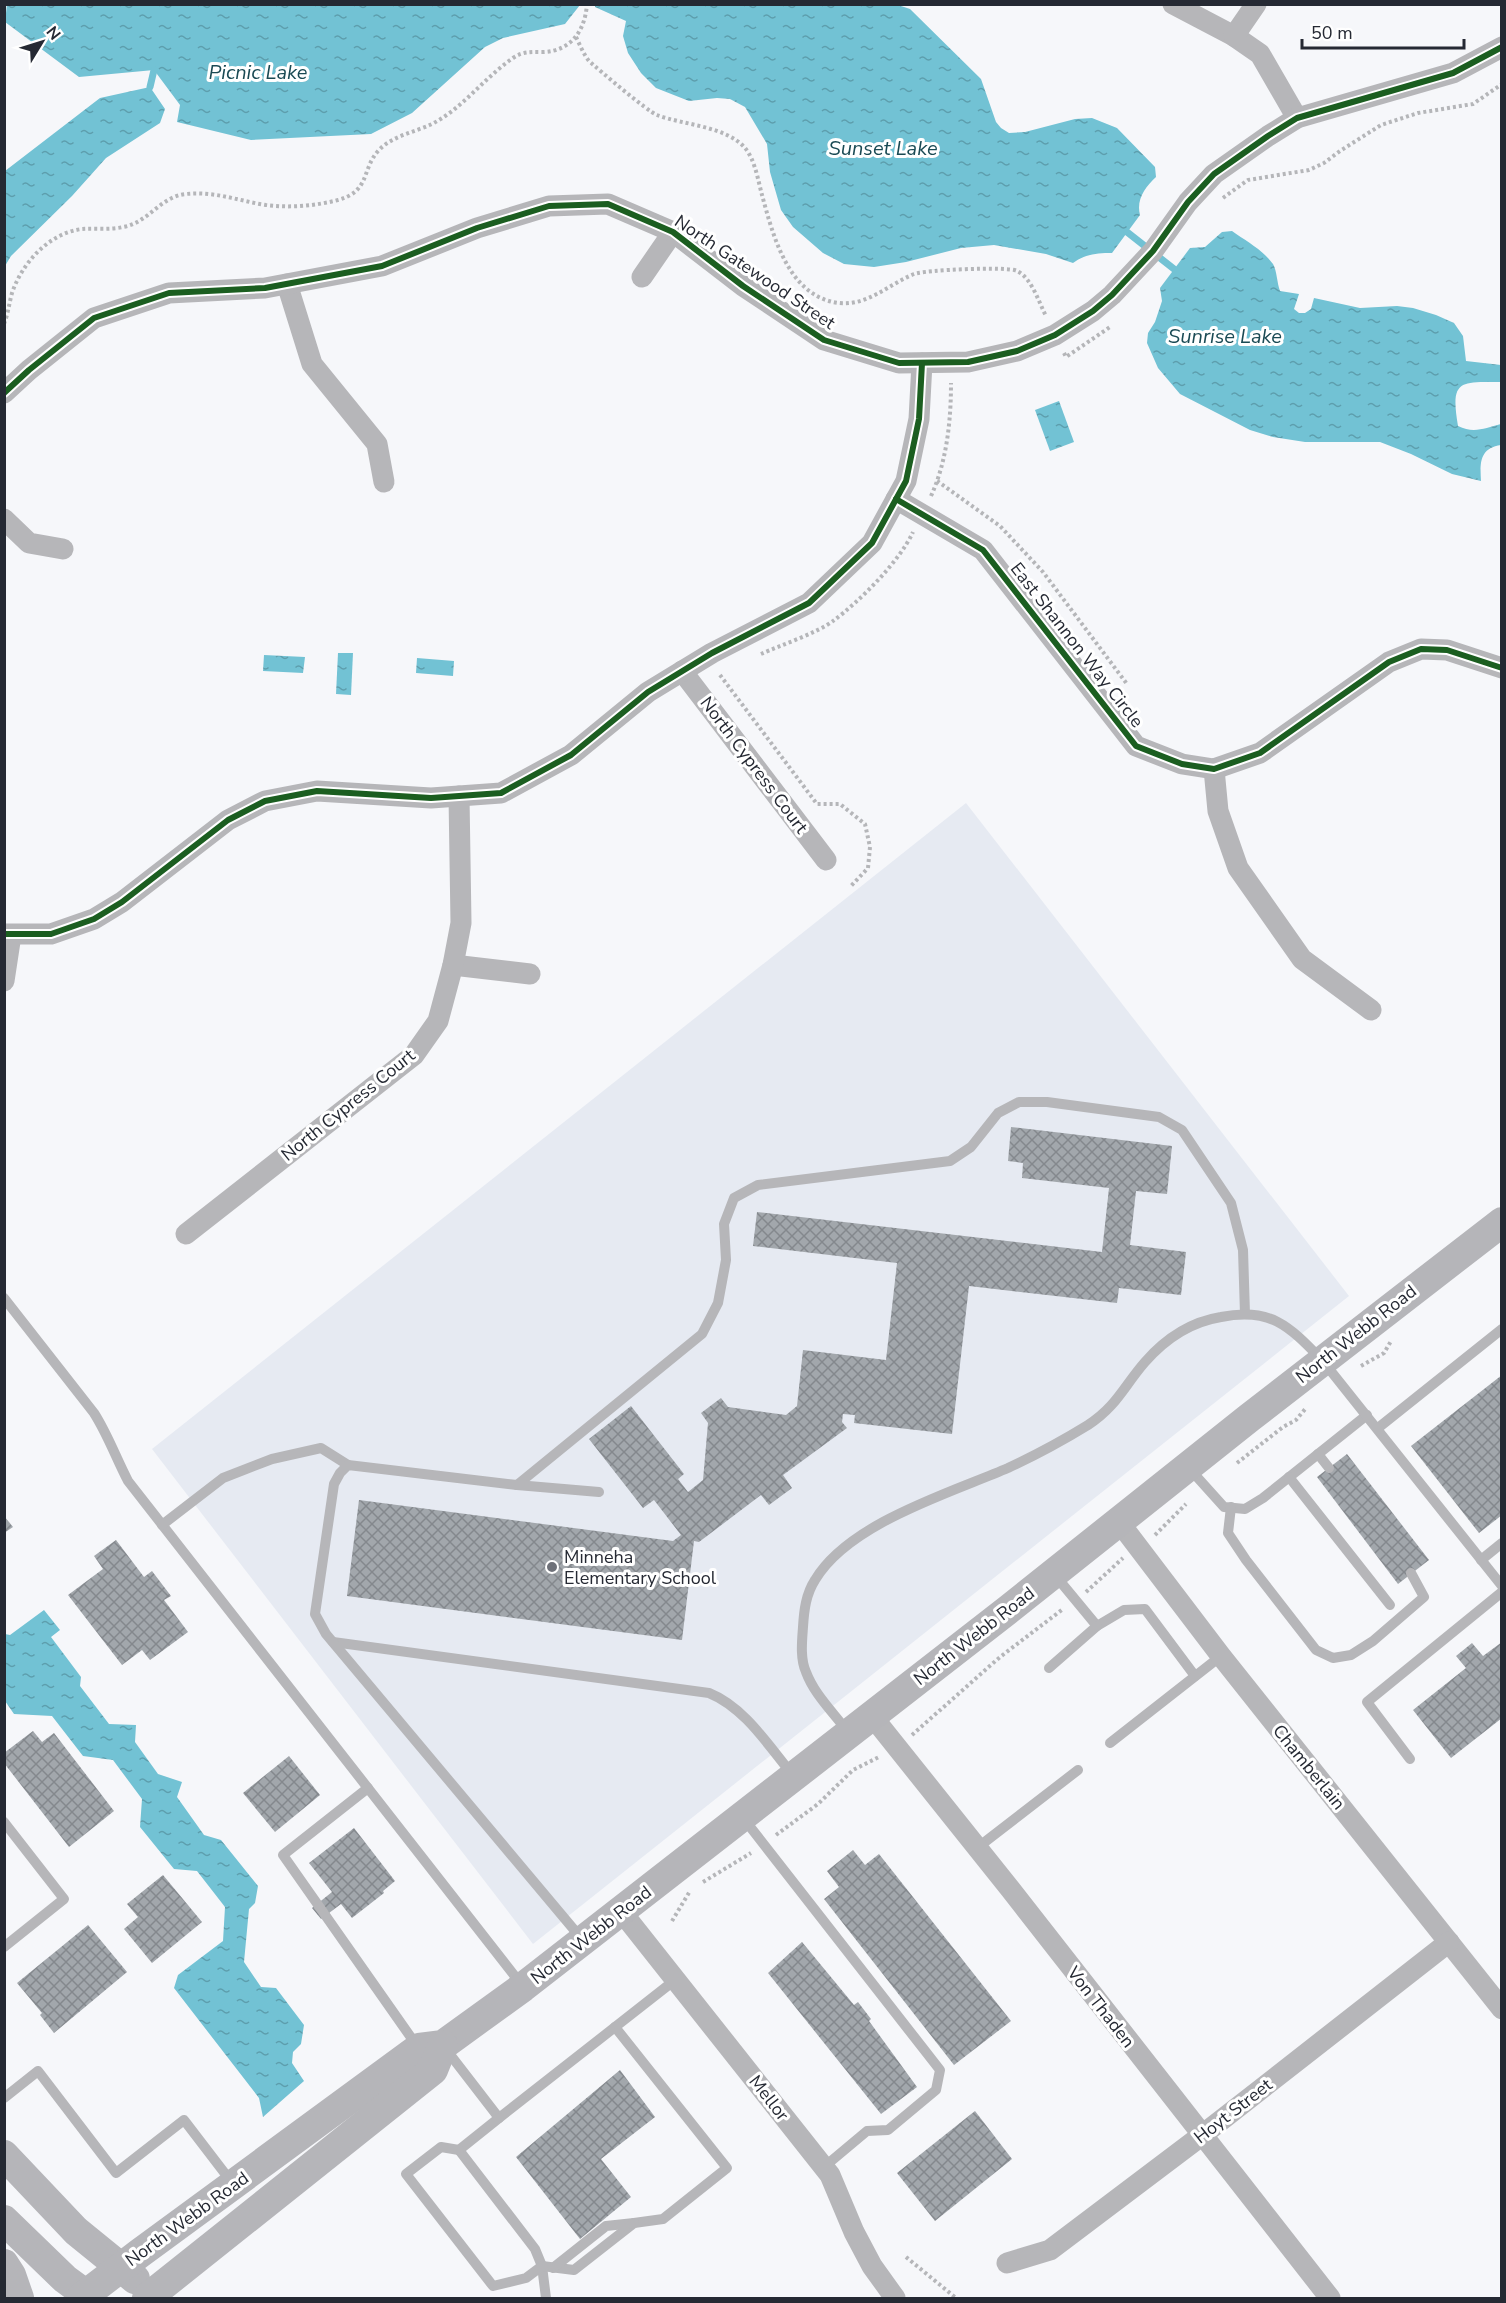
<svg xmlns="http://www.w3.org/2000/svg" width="1506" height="2303" viewBox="0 0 1506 2303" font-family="'Nunito Sans',sans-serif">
	<defs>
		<pattern id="water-ripples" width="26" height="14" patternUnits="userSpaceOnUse" patternTransform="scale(1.5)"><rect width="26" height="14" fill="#72c2d4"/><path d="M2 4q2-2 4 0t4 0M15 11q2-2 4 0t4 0" fill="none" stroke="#5d9ead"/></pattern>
		<pattern id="building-cross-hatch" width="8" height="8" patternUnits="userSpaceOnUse" patternTransform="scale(1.5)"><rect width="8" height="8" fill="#a2a7ac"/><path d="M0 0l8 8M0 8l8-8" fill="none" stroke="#84888d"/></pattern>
	</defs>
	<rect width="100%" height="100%" fill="#f6f7fa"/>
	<polygon fill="#e6eaf2" points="966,803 1349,1296 533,1944 152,1449"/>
	<g fill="url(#water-ripples)">
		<polygon points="7,4 580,4 580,5 565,24 503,38 485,47 412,113 371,134 251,140 177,122 180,105 154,70 79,77 5,22"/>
		<path d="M595,5H898L910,9L981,79L996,122L1001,128L1009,133L1025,132L1075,119L1092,118L1117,128L1155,167L1156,177C1145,187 1136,200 1140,215L1112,253C1097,253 1085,254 1073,263L1046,254L994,245L961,248L906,262L874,267L844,264L823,253L793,227L781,210L770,172L767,144L745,107L730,99L717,98L689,101L656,88L641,73L628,53L623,36L626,21L595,7Z"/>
		<polygon points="150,87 165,109 160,123 106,158 72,196 11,256 5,266 5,171 100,98"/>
		<path d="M1232,231C1246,241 1263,250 1273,264C1277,271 1277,283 1280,291L1299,294L1294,309L1299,313H1305L1311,309L1314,298L1360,308L1397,306L1413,308L1436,315L1454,323L1463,336L1466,361L1501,365V382C1460,382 1450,379 1458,426C1474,434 1485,428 1501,424V445C1479,448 1480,464 1481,481L1452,474L1411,454L1380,442H1305L1273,437L1250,430L1180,394L1158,368L1147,343L1148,333L1155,322L1162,301L1160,288L1190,248L1205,247L1222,232Z"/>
		<polygon points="1059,401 1074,442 1050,451 1035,410"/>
		<polygon points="338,653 353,653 351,695 336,694"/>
		<polygon points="264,655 305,657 303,673 263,671"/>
		<polygon points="417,658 454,661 453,676 416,673"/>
		<polygon points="44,1610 60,1630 51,1637 81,1677 80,1686 109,1724 136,1725 135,1742 158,1774 182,1782 177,1797 204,1835 221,1840 258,1886 255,1903 249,1909 244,1962 261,1987 276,1988 304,2025 301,2044 293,2052 292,2063 304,2081 263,2117 259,2098 174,1988 178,1975 223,1941 225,1907 197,1871 174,1869 140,1827 142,1799 113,1760 83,1756 52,1716 14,1714 5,1701 5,1634 10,1635"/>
	</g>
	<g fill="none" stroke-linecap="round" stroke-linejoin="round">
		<g stroke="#72c2d4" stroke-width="7">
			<polyline points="150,87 154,70"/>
			<polyline points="1127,232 1174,269"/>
		</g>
	</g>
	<g fill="url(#building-cross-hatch)">
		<polygon points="1011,1127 1172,1146 1167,1194 1136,1191 1130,1245 1186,1252 1181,1295 1119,1288 1117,1303 969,1286 952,1434 854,1423 855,1415 843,1414 842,1422 847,1428 783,1475 792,1488 769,1505 761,1495 699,1542 694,1541 682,1640 347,1596 359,1500 673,1541 681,1535 654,1500 643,1508 589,1439 631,1406 684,1474 678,1479 688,1492 703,1480 708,1423 701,1413 721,1398 728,1407 786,1415 797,1406 803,1350 886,1360 897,1263 753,1246 757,1212 1102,1252 1109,1188 1022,1178 1023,1163 1008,1161"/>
		<polygon points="1502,1375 1502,1515 1479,1533 1411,1446"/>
		<polygon points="1347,1454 1429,1560 1398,1584 1317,1477"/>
		<polygon points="4,1516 13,1527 4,1533"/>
		<polygon points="116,1540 144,1577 152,1571 171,1596 164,1600 188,1632 150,1660 142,1650 122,1665 68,1595 103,1569 94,1556"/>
		<polygon points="1502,1642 1502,1718 1451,1758 1413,1710 1466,1668 1456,1656 1472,1643 1483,1656"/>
		<polygon points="33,1731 42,1742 54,1733 114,1811 69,1847 4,1763 4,1753"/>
		<polygon points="289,1756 320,1795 275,1832 243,1793"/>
		<polygon points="354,1828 395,1881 383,1891 384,1893 352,1918 341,1904 321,1919 312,1908 332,1892 309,1863"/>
		<polygon points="853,1850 865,1865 879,1854 1011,2021 954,2065 824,1899 839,1887 827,1871"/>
		<polygon points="163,1875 202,1922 152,1963 124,1929 138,1917 127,1904"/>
		<polygon points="88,1925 127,1972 54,2033 40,2015 42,2013 17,1983"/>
		<polygon points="802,1942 854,2005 858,2002 871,2019 869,2021 917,2087 881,2114 768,1973"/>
		<polygon points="620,2070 655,2117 601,2159 631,2197 580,2239 516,2157"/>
		<polygon points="975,2111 1012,2159 935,2221 897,2173"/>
	</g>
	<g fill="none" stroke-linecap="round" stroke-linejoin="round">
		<g stroke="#b5b6b9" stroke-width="4" stroke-dasharray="3 3" stroke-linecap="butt">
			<path d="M576,37C580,45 584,55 589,61C599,70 647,111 657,115C683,125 726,126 745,148C755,160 758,180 762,195C773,235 788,297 839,303C868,306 889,284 914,274C924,270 1009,266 1017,271C1032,278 1039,303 1046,316"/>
			<polyline points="1223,198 1248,180 1309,170 1324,163 1340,151 1381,125 1418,113 1473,104 1502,84"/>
			<path d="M4,324C8,314 9,304 12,293C22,263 49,233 82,229C95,228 110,230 123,227C148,223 161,196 186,194C215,191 239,201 266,205C290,208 315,206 338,200C371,191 361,169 379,150C392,136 415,132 432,124C463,108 484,78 513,58C523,51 532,52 543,52C571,51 585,31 587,4"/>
			<polyline points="1064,353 1066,357 1110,327"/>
			<polyline points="937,481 1000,526 1043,572 1127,684"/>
			<path d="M931,496C947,461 951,420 951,383"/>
			<path d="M761,654C781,645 817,633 833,621C859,602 900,561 913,532"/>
			<polyline points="720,675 817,804 840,804 865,824 870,847 868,868 851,886"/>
			<polyline points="1361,1366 1384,1353 1391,1341"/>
			<polyline points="1237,1463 1283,1427 1296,1420 1306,1408"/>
			<polyline points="1155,1535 1186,1504"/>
			<polyline points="1086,1592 1123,1558"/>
			<polyline points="912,1735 1000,1657 1063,1609"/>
			<polyline points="776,1835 818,1804 853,1770 879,1757"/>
			<polyline points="703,1882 751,1853"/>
			<polyline points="672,1921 690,1891"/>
			<polyline points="906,2257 956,2298"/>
		</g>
		<g stroke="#b6b6b9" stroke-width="10">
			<path d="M4,1298L94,1413C108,1435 116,1458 128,1481L521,1984"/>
			<polyline points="1378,1428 1502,1329"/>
			<polyline points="1318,1454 1329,1468"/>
			<polyline points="1188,1467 1224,1507 1245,1509 1263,1498 1367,1415"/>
			<polyline points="1289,1477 1390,1605"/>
			<polyline points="517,1485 702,1334 718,1303 726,1260 724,1224 734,1198 758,1185 950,1161 971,1147 998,1113 1019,1102 1047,1102 1159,1117 1182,1130 1231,1203 1243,1250 1245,1314"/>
			<polyline points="1231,1507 1228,1533 1246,1560 1316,1650 1333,1658 1351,1655 1373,1641 1424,1597 1411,1573"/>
			<polyline points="162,1525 223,1478 272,1459 321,1448 348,1465"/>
			<polyline points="1481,1560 1502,1543"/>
			<polyline points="1054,1574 1097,1626 1124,1610 1145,1609 1195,1676"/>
			<path d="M333,1642L709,1693C744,1707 768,1745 792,1774"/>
			<polyline points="1049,1668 1097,1626"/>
			<path d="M847,1731C833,1712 814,1694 806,1672C800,1659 802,1641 803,1627C804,1610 806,1594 815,1580C849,1523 950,1493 1008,1468C1036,1455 1062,1441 1088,1425C1117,1406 1124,1386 1145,1362C1166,1338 1190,1322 1221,1317C1271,1307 1289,1326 1322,1360L1502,1586"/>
			<polyline points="1110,1743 1221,1656"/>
			<polyline points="1410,1759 1367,1702 1502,1592"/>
			<polyline points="368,1788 283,1855 417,2046"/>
			<polyline points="744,1819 940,2070 936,2090 888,2130 867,2131 824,2167"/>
			<polyline points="4,1822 64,1899 4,1947"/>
			<polyline points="977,1848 1078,1770"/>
			<polyline points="581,1938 326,1634 315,1614 334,1484 340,1473 348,1465 517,1485 599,1492"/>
			<polyline points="445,2048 499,2118 675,1980"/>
			<polyline points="4,2098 38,2071 116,2173 184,2120 233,2184"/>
			<polyline points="499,2118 459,2150 535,2249 542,2266 546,2298"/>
			<polyline points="459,2150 441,2147 406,2174 493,2286 526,2278 542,2266 574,2270 634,2223 663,2219 727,2168 615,2027"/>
			<polyline points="553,2268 606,2226 634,2223"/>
		</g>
		<g stroke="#b6b6b9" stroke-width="21">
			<polyline points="1173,4 1234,36 1260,54 1297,118"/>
			<polyline points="1234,36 1256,4"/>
			<polyline points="642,277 673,232"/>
			<polyline points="287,284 312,364 377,444 384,482"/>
			<polyline points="4,393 29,370 94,318 169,293 265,288 382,266 477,228 549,206 608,204 673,232 743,286 824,340 899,363 968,362 1017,351 1055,335 1093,311 1112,295 1153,251 1188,202 1214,174 1268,136 1297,118 1453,73 1502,47"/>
			<polyline points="896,499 983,550 1136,746 1182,764 1214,769 1260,753 1389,662 1421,649 1447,650 1502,668"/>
			<polyline points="4,519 29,543 63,549"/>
			<polyline points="682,671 826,860"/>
			<polyline points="1214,769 1218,811 1238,868 1302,959 1371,1010"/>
			<polyline points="4,934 51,934 94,919 122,902 228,820 265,801 317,791 431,798 501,793 571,755 648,692 712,653 809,603 872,543 906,481 919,419 922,363"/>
			<polyline points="453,965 530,974"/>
			<polyline points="4,981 11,935"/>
			<polyline points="186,1234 414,1055 438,1021 453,965 461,923 459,796"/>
			<polyline points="1119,1522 1221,1656 1502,2009"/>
			<polyline points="872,1716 1011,1890 1330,2298"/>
			<polyline points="621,1911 830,2175 854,2232 872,2266 895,2298"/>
			<polyline points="1007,2263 1050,2250 1201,2136 1449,1942"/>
		</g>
		<g stroke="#b5b5b9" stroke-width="30">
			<polyline points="4,2155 76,2231 135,2279"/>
			<polyline points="4,2220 65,2279 91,2298"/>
			<polyline points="4,2264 11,2275 19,2298"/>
			<polyline points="81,2298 140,2253 419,2048 443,2045 523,1987 1009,1609 1249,1418 1502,1222"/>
			<polyline points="147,2298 433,2070 443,2045"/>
		</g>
		<g stroke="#fff" stroke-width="10">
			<g id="cycleway">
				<polyline points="4,393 29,370 94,318 169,293 265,288 382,266 477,228 549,206 608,204 673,232 743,286 824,340 899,363 968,362 1017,351 1055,335 1093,311 1112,295 1153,251 1188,202 1214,174 1268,136 1297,118 1453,73 1502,47"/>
				<polyline points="896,499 983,550 1136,746 1182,764 1214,769 1260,753 1389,662 1421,649 1447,650 1502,668"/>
				<polyline points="4,934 51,934 94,919 122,902 228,820 265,801 317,791 431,798 501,793 571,755 648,692 712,653 809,603 872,543 906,481 919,419 922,363"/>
			</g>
		</g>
		<use href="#cycleway" stroke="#1b5e20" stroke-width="6"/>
	</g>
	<circle fill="#6e7179" stroke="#fff" stroke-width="2" cx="552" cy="1567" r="6"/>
	<g text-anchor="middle" stroke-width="6" stroke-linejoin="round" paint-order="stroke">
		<g font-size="18" fill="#252933" stroke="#fff">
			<text transform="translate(755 272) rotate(34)" y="6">North Gatewood Street</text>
			<text transform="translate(1077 645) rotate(52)" y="6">East Shannon Way Circle</text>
			<text transform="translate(754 765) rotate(53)" y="6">North Cypress Court</text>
			<text transform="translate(348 1105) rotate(-39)" y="6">North Cypress Court</text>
			<text transform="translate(1356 1334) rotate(-38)" y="6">North Webb Road</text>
			<text transform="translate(974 1636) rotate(-38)" y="6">North Webb Road</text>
			<text transform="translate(1309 1767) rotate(51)" y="6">Chamberlain</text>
			<text transform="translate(591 1935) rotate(-38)" y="6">North Webb Road</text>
			<text transform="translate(1101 2007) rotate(52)" y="6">Von Thaden</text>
			<text transform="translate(769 2098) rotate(52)" y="6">Mellor</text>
			<text transform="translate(1233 2111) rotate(-38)" y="6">Hoyt Street</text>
			<text transform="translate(187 2219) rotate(-36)" y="6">North Webb Road</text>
		</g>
		<g font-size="18" fill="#252933" stroke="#fff" text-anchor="start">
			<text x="564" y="1563">Minneha<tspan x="564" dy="21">Elementary School</tspan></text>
		</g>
		<g font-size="20" font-style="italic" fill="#1a4a54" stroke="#fff">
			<text x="258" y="79">Picnic Lake</text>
			<text x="883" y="155">Sunset Lake</text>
			<text x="1225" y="343">Sunrise Lake</text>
		</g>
	</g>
	<rect width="1506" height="2303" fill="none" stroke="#252933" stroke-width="12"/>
	<g transform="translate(42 42) rotate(52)" stroke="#ffffff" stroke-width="4.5" paint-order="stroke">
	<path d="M0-4.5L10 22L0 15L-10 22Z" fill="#252933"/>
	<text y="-9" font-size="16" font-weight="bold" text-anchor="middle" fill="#252933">N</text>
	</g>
	<path d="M1302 39v9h162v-9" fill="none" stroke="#252933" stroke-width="3"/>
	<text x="1311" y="39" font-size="18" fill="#252933" stroke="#ffffff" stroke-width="4.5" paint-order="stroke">50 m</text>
</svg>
